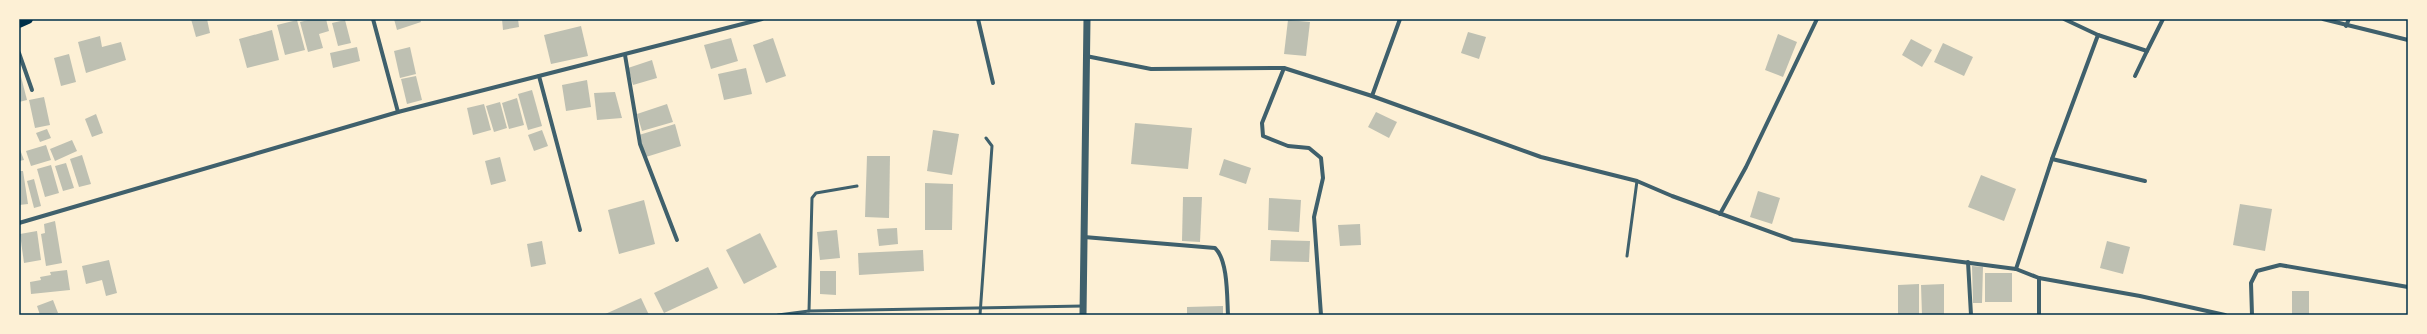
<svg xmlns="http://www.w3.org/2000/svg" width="2427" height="334" viewBox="0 0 2427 334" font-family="Ubuntu,sans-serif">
	<rect width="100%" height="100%" fill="#fdf0d5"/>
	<g fill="#bec0b2">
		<polygon points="191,19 207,19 210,33 196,37"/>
		<polygon points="312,19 326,19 329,31 319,34 323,48 308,52 300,22"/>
		<polygon points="394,19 420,19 421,22 397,30"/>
		<polygon points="502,19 518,19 519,27 503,30"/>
		<polygon points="297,20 305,50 285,55 277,25"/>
		<polygon points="345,20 351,43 338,46 332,23"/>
		<polygon points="1288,20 1310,22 1306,56 1284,54"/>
		<polygon points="581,26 588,56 551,64 544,35"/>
		<polygon points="272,30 279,60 247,68 239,39"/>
		<polygon points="1468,32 1486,37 1479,59 1461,53"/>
		<polygon points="1778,34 1797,42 1783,77 1765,70"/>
		<polygon points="100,36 102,47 121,42 126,60 86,73 78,42"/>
		<polygon points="731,38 738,61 711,69 704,45"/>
		<polygon points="773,38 786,76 766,83 753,45"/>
		<polygon points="1911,39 1932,50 1922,67 1902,55"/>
		<polygon points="1943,43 1973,57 1964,76 1934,62"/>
		<polygon points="357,47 360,61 333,68 330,53"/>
		<polygon points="410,47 416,74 400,78 394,51"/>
		<polygon points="69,54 76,82 61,86 54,58"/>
		<polygon points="652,60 657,78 633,85 628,68"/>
		<polygon points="746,68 752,94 724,100 718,74"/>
		<polygon points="19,69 27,100 19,102"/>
		<polygon points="416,76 422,100 407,104 401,79"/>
		<polygon points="587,80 591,107 566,111 562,85"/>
		<polygon points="532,90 542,126 528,130 518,94"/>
		<polygon points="615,92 622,118 597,120 594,93"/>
		<polygon points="44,97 50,125 35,128 29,100"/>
		<polygon points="517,98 524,125 509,129 502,103"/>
		<polygon points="500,102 507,128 494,132 486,106"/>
		<polygon points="484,104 491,130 473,135 467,108"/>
		<polygon points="667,104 673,122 642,131 637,114"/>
		<polygon points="1376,112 1397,122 1389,138 1368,127"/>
		<polygon points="96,114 103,133 92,137 85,119"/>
		<polygon points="1135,123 1192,128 1188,169 1131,164"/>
		<polygon points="675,124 681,146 646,157 639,135"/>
		<polygon points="47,129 51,138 40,142 36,133"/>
		<polygon points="542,130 548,146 534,151 528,135"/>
		<polygon points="933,130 959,134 952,175 927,171"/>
		<polygon points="72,140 77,151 55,161 50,149"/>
		<polygon points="46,145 51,160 31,166 26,151"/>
		<polygon points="19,147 24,160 19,161"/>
		<polygon points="82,155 91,184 79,187 70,159"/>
		<polygon points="867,156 890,156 889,218 865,217"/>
		<polygon points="500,157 506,181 491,185 485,161"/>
		<polygon points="1224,159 1251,168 1246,184 1219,175"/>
		<polygon points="66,163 74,188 63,191 55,166"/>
		<polygon points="51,165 59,193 45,197 37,169"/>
		<polygon points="19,171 23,171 28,204 19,205"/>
		<polygon points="1981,175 2016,189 2004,221 1968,207"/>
		<polygon points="34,179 41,206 34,208 27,181"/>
		<polygon points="925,183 953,184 952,230 925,230"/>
		<polygon points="1758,191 1780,198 1772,224 1750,217"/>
		<polygon points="1183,197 1202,197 1200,242 1182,241"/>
		<polygon points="1269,198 1301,200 1299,232 1268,230"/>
		<polygon points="644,200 655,244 619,254 608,210"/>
		<polygon points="2240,204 2272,209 2265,251 2233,245"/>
		<polygon points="55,221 62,263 46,266 41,234 45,233 44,224"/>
		<polygon points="1360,224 1361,245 1340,246 1338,225"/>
		<polygon points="897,228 898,244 879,246 877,229"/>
		<polygon points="837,230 840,258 820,260 817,232"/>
		<polygon points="37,231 41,260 24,263 20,234"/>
		<polygon points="760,233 777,267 744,284 726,250"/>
		<polygon points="1271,240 1310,241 1309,262 1270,261"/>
		<polygon points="542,241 546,264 531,267 527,244"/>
		<polygon points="2107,241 2130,247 2123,274 2100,268"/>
		<polygon points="923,250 924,271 859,275 858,253"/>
		<polygon points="109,260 117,293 106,296 102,280 86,284 82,266"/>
		<polygon points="1972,266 1983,267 1982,303 1973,303"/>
		<polygon points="708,267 718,288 664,313 654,293"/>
		<polygon points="67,270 70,290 31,294 30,282 41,280 40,277 51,275 50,272"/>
		<polygon points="820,271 836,271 836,295 820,294"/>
		<rect x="1985" y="273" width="27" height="29"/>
		<polygon points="1919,284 1919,315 1898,315 1898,285"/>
		<polygon points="1944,284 1944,315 1922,315 1921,285"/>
		<rect x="2292" y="291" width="17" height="24"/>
		<polygon points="641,298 649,315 603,315"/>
		<polygon points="53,300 58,313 40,315 37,306"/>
		<polygon points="1223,306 1223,315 1187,315 1187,307"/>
	</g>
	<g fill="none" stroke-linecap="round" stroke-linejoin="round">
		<g stroke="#3f606c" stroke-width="3">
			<polyline points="1627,256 1637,181"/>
			<polyline points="809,311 812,198 816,193 857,186"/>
			<polyline points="778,315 809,311 1083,306"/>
			<polyline points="980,315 992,146 986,138"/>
		</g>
		<g stroke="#3f606c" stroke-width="4">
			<polyline points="373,19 398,112"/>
			<polyline points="978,19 993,83"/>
			<polyline points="2064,19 2098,35 2147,51 2163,19"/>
			<polyline points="2323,19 2408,40"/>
			<polyline points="2346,26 2349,19"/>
			<polyline points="19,53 32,90"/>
			<polyline points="625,55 640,144 677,240"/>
			<polyline points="1086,56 1151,69 1284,68 1372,96 1541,157 1637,181 1672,196 1793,240 2016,269 2039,278 2140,296 2225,315"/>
			<polyline points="1284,68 1262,123 1263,136 1288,146 1309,148 1321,158 1323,178 1314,217 1321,315"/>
			<polyline points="539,76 580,230"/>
			<polyline points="2135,76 2147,51"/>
			<polyline points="1372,96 1400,19"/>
			<polyline points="2052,159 2145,181"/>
			<polyline points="1720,214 1746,167 1817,19"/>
			<polyline points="19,223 398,112 762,19"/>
			<path d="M1084,237L1215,248C1228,260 1227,297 1228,315"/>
			<polyline points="1968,262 1971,315"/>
			<polyline points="2016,269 2052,159 2098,35"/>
			<polyline points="2039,315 2039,278"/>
			<polyline points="2252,315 2251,283 2257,271 2280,265 2408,287"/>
		</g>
		<polyline stroke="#3f606c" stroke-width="7" points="1083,315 1087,19"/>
		<polyline stroke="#003049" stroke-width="10" points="19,23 28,19"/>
	</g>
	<rect width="2427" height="334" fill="none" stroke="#fdf0d5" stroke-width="40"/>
	<rect x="20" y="20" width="2387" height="294" fill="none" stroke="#003049" stroke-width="1.5"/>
</svg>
